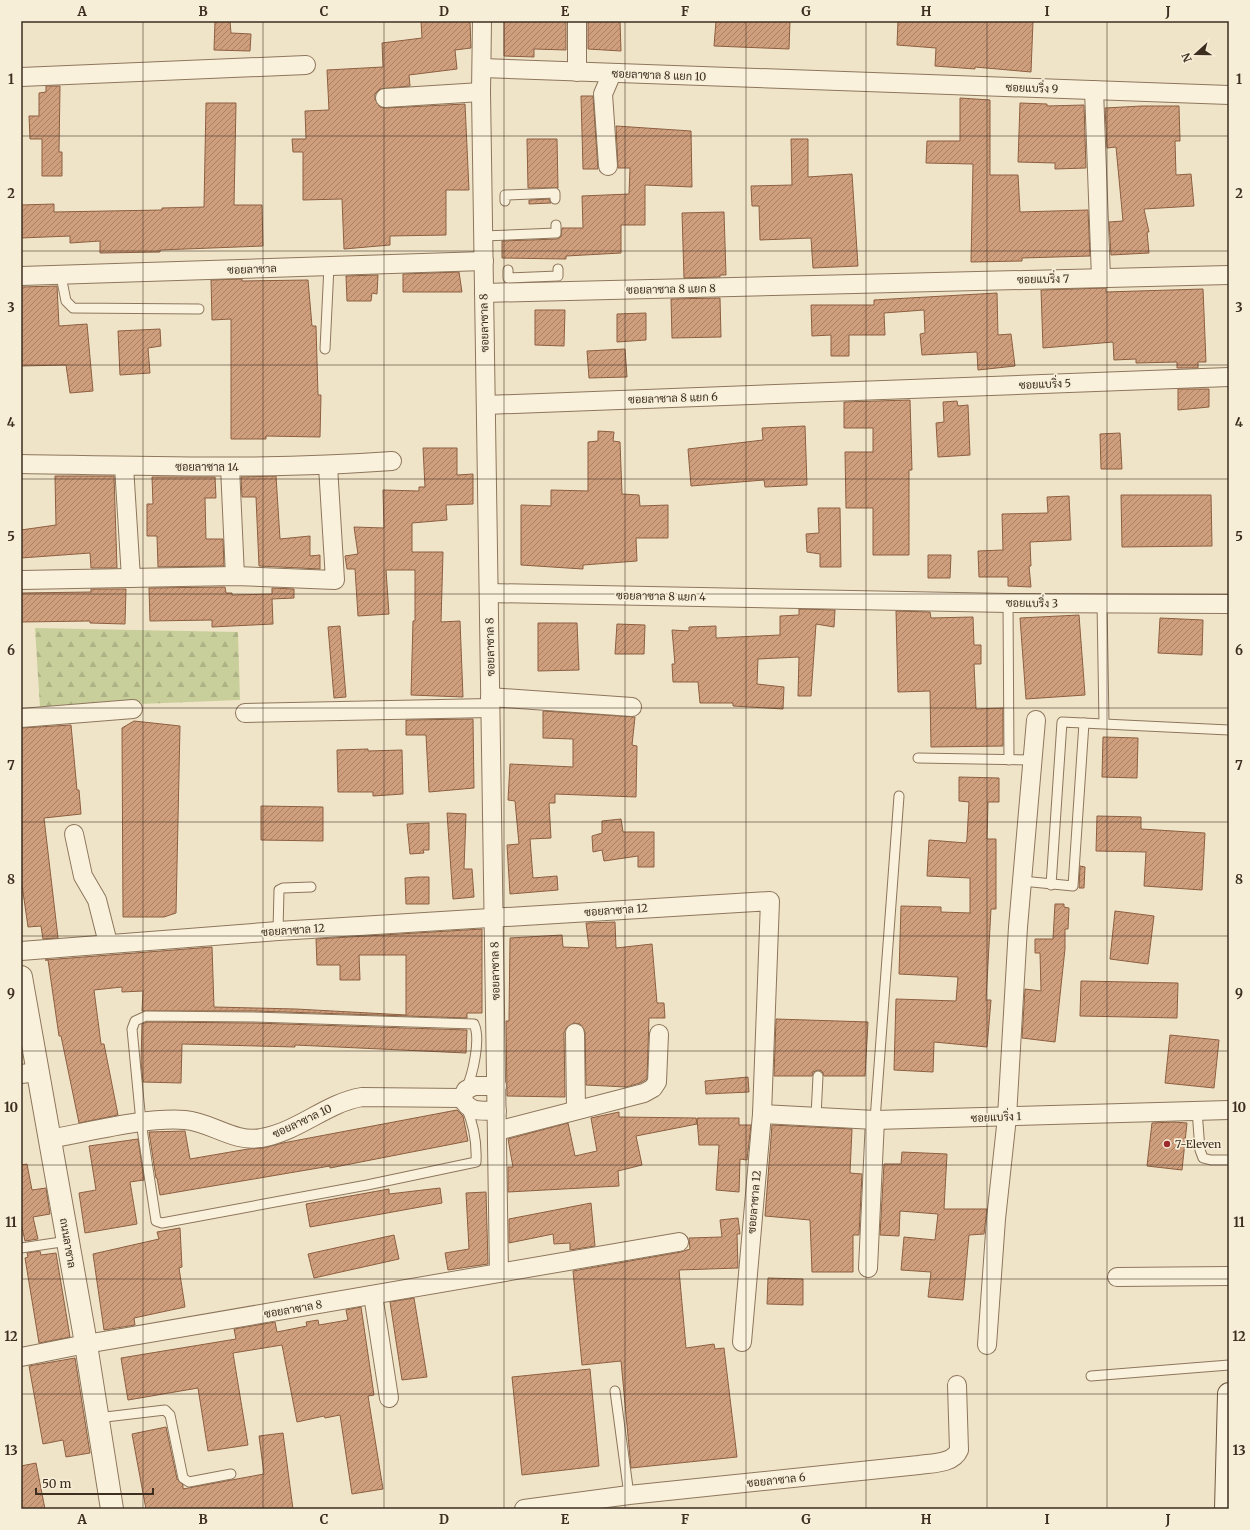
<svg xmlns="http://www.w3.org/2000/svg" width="1250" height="1530" viewBox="0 0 1250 1530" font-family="Merriweather,Sarabun,serif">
	<defs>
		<pattern id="forest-firs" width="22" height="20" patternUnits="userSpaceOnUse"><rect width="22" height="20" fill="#c9cf9b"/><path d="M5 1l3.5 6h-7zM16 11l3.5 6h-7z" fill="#aeb285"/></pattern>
		<pattern id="building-hatch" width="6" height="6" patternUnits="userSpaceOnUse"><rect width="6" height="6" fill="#cf9f7d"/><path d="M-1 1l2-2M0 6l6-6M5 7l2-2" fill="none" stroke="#a98266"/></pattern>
	</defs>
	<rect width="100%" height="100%" fill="#f0e4c8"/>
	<polygon fill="url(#forest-firs)" points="35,628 238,632 240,700 40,708"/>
	<g fill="url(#building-hatch)" stroke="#8d5f41">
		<polygon points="215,21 230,21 231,33 251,34 250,51 214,50"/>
		<polygon points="421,21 470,21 471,48 455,50 457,69 409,75 410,86 380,89 375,94 375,99 380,107 386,108 465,104 469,190 446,190 446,235 390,236 390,245 344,249 342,199 303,200 303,152 293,152 292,139 306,139 305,111 329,110 327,70 383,67 382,43 422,38"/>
		<polygon points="504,21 566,21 566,50 534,49 534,57 504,56"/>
		<polygon points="588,21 620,21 621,51 588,49"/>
		<polygon points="716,21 790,21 789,49 714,46"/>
		<polygon points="898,21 1033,21 1031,72 975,67 975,69 935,66 936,48 897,45"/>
		<polygon points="46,86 60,86 59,152 62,152 62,176 42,176 42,139 30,139 29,116 39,116 39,93 46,92"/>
		<polygon points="581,96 593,96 598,169 583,169"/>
		<polygon points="960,98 990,100 990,175 1018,175 1020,212 1088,210 1090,256 1022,258 1022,261 971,262 973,164 926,163 927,141 960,141"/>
		<polygon points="206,103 236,103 234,205 262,205 263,246 160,250 160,252 100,253 100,241 70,243 70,236 21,238 21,205 54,204 54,212 162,210 162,208 204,207"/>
		<polygon points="1020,103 1047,104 1047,106 1084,105 1086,168 1055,169 1055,163 1018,162"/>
		<polygon points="1142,106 1179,106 1180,141 1175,141 1176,175 1191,174 1194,206 1144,209 1149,232 1147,232 1149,253 1111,255 1109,222 1123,221 1116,147 1107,148 1105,108"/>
		<polygon points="616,126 691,131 692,187 645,185 645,225 621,225 621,253 566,256 566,259 502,258 502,241 557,239 561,236 562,228 583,228 582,196 629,194 630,168 618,168"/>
		<polygon points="527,139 557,139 558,188 528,188"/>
		<polygon points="791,139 808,139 808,177 852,174 858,266 813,268 811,238 760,240 759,206 752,206 751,186 792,185"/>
		<polygon points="549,199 551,203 529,204 529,200"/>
		<polygon points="724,212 726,275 720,275 720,277 684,278 682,213"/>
		<polygon points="459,272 462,292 403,292 403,274"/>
		<polygon points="378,275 377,294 372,293 371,301 347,301 346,276"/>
		<polygon points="242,279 242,281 308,280 312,326 316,326 318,395 321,395 320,437 266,436 266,439 231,439 231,319 212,320 211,280"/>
		<polygon points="57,286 59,326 87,324 93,391 70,393 66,365 21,366 21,287"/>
		<polygon points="1106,288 1106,292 1203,289 1206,362 1198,362 1198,368 1177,368 1177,362 1136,363 1136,359 1114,360 1113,342 1043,348 1041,290"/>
		<polygon points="997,293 998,335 1011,334 1015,366 978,370 977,352 922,355 920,334 925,333 924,310 884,313 885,335 849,335 849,356 831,356 831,335 812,336 811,305 874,305 874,300"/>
		<polygon points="720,298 721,337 672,338 671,299"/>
		<polygon points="535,310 565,310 564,346 535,345"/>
		<polygon points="646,313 646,340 617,342 617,314"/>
		<polygon points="160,329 161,346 148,348 150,373 120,375 118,331"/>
		<polygon points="625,349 627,377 589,378 587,351"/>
		<polygon points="1178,389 1209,389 1209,407 1178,410"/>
		<polygon points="910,400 912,470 909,470 909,555 873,555 873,508 846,508 845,452 873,452 873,428 844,428 844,402"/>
		<polygon points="957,401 958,406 968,405 970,455 938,457 936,423 944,422 943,402"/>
		<polygon points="805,426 807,485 765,487 764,480 691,486 688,449 763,440 762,428"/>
		<polygon points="598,431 614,432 613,441 620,442 622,494 639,495 640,506 668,505 668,538 636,538 637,561 583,565 583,569 521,565 521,505 551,506 551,490 588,491 588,442 598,441"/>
		<polygon points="1120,433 1122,469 1101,469 1100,434"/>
		<polygon points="423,448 457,448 457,475 473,474 473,504 446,505 447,520 412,523 412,552 443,552 441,622 460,621 463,697 411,695 413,621 415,621 415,570 386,570 389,614 358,616 355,569 347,569 345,556 358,554 354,527 384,528 383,490 419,491 419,487 425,487"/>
		<polygon points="55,476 114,476 117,568 91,568 90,553 21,558 21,530 56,525"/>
		<polygon points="276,476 280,539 310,536 310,556 320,555 320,569 259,566 256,497 242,497 241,477"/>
		<polygon points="152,477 215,477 216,498 205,498 206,539 223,539 224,566 158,567 157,536 147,536 147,504 153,504"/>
		<polygon points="1121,495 1211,495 1212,546 1122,547"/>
		<polygon points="1069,496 1071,540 1030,542 1031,566 1029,566 1031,587 1008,586 1008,577 979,577 978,551 1003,550 1002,514 1048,513 1047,497"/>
		<polygon points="818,508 840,508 841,567 820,567 820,554 807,552 806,534 819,533"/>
		<polygon points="928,555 951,555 950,578 928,578"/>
		<polygon points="225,587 226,593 232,593 232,595 272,594 272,588 294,589 294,598 272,599 273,624 212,627 212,620 150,621 149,588"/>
		<polygon points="91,589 126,589 125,624 90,623 90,621 21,622 21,593 91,592"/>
		<polygon points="799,609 835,610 834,627 816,624 811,696 798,696 799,657 758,659 757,684 784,687 783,709 733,706 733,703 700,703 698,682 673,682 672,664 675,664 672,630 689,631 689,627 716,626 716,638 780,635 780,616 799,615"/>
		<polygon points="896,611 930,612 931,618 973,617 974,645 981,645 981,664 974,664 976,709 1003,708 1003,746 931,747 930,691 898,692"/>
		<polygon points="1079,615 1085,695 1026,699 1020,618"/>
		<polygon points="1160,618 1203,620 1202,655 1158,653"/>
		<polygon points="538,623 577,623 579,670 538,671"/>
		<polygon points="617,624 645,625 644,654 615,654"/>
		<polygon points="340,626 346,697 334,698 328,627"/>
		<polygon points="543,711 635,717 632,745 637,746 636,797 555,794 555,803 549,803 551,838 530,839 533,878 557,876 558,890 510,894 507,845 519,844 515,801 508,800 510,764 573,767 573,739 543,738"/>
		<polygon points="473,719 474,788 429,792 426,735 406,735 406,720"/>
		<polygon points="134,721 180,726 176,913 164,917 123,917 122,728"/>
		<polygon points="71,725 77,790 79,790 81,814 44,818 58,938 43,939 41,926 28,927 21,878 21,728"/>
		<polygon points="1103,737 1138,738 1137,778 1102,777"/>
		<polygon points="368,749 368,751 402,750 403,794 373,796 373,792 338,792 337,750"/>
		<polygon points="959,777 999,778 999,802 988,802 987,839 996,839 996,909 991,909 986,1000 991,1000 987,1047 934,1042 933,1072 894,1070 896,999 956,1001 958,977 899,974 901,906 941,907 941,912 970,913 970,878 927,876 929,840 966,843 967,839 969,802 959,801"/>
		<polygon points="261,806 323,807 323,841 261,840"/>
		<polygon points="447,813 466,814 464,869 472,869 474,897 453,899"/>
		<polygon points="1097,816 1141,817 1141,829 1205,833 1202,890 1144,886 1146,852 1096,851"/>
		<polygon points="621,819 623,832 654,832 654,867 638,867 638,856 604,861 602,850 593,852 592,836 602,833 602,821"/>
		<polygon points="429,823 429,850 423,850 424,853 410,854 407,824"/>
		<polygon points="1080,866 1085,867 1084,888 1079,888"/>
		<polygon points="418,877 429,877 429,904 406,904 405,878"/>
		<polygon points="1055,904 1064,904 1064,907 1069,908 1068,929 1065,929 1065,949 1055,1042 1022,1038 1025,989 1041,991 1040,953 1035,953 1035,939 1053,939"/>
		<polygon points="1115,911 1154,916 1148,964 1110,959"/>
		<polygon points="615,922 616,948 652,944 657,1003 664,1003 665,1018 649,1018 647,1079 640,1083 626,1087 586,1085 585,1032 580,1024 574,1023 566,1028 564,1033 565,1097 507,1096 506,1021 509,1021 510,938 562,935 563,947 589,948 586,923"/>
		<polygon points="482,929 482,1013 467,1013 467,1018 254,1011 142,1011 143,991 122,992 122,987 94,990 101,1044 104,1044 118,1115 79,1123 61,1036 59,1036 48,960 45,960 212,947 214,1007 296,1009 406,1015 406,955 359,955 360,980 340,980 340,965 317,965 316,939"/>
		<polygon points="1081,981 1178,983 1177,1018 1080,1016"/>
		<polygon points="776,1019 868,1022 865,1076 824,1076 822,1071 818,1070 813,1072 812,1076 774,1076"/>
		<polygon points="147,1022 254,1023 467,1030 466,1053 295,1045 295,1047 182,1044 181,1083 143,1082 141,1062 142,1024"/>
		<polygon points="1170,1035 1219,1040 1214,1088 1165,1083"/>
		<polygon points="748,1077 749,1092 706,1094 705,1081"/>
		<polygon points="457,1110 463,1116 468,1141 330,1168 330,1166 160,1195 157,1178 156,1178 149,1132 185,1131 190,1159 248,1149 263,1148 283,1143"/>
		<polygon points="619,1112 619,1117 696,1118 697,1124 636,1136 642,1165 618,1171 619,1186 508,1192 508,1167 513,1167 508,1139 568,1123 575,1156 597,1151 591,1118"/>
		<polygon points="697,1118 739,1118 739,1125 751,1125 747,1160 740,1159 739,1192 716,1190 719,1145 699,1145"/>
		<polygon points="1174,1122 1187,1123 1182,1170 1147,1166 1152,1123"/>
		<polygon points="772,1125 852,1129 850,1173 862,1174 859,1235 853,1235 853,1272 812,1272 810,1220 765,1216"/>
		<polygon points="138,1139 144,1180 130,1182 137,1224 85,1233 79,1193 96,1190 89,1146"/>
		<polygon points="902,1152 947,1154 944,1209 987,1209 984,1234 969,1235 963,1300 928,1297 931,1272 901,1270 904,1237 935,1240 938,1214 900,1211 899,1236 880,1235 884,1164 901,1164"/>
		<polygon points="27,1164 32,1190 46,1188 50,1214 33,1217 38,1239 25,1241 21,1223 21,1165"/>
		<polygon points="440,1188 442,1203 310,1227 306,1204 389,1189 389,1194"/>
		<polygon points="486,1192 488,1264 448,1270 445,1253 469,1249 466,1193"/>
		<polygon points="591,1203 595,1246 570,1250 570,1243 554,1244 553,1234 509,1243 509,1219"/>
		<polygon points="738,1218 740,1234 737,1234 738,1268 679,1270 686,1348 714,1344 715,1349 724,1348 737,1457 631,1468 621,1361 582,1365 573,1271 681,1252 690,1249 689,1238 722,1237 720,1220"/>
		<polygon points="180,1228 182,1267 179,1268 185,1307 134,1318 135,1325 104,1330 93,1254 159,1239 157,1232"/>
		<polygon points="394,1235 399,1259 314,1278 308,1254"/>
		<polygon points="40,1251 41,1255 56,1253 70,1337 39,1343 25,1258 28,1257 27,1253"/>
		<polygon points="768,1278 803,1279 803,1305 767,1304"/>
		<polygon points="414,1298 427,1377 402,1380 390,1302"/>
		<polygon points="361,1307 374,1395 368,1396 383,1489 352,1494 340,1415 325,1418 324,1416 297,1422 282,1345 233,1353 248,1445 208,1451 198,1388 128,1400 121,1358 236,1339 234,1329 275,1322 277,1332 307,1326 306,1322 318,1320 319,1325 348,1320 346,1310"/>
		<polygon points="75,1358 90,1453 66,1457 63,1440 43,1444 29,1366"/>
		<polygon points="590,1369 599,1466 522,1475 512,1377"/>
		<polygon points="166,1427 177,1479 183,1485 183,1489 264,1474 259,1436 283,1433 293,1509 146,1509 132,1434"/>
		<polygon points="36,1463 45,1509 21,1509 21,1466"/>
	</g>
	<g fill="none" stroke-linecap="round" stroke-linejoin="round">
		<g stroke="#8d765c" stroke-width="11">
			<g id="service">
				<polyline points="505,201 505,195 555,193 555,199"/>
				<polyline points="483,236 556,233 556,225"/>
				<polyline points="508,270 508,278 558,276 558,269"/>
				<polyline points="61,276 66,301 73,308 199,309"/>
				<polyline points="325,349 329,266"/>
				<polyline points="1008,603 1009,760"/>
				<polyline points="1102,603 1104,723"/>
				<polyline points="918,758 1032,760"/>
				<polyline points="1022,881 1073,886 1084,723"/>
				<polyline points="1051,885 1062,722 1229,730"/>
				<polyline points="278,931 279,890 283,888 311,887"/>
				<path d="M466,1089C473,1074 481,1039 474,1024L254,1017L146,1016L135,1021L132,1029L141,1122L156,1221L162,1223L367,1185L476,1162C477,1142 474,1125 466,1107"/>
				<polyline points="1197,1110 1200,1150 1203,1158 1211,1160 1229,1160"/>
				<polyline points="816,1116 818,1076"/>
				<polyline points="875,1120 899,796"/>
				<polyline points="21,1248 68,1241"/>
				<polyline points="1091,1376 1229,1365"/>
				<polyline points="615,1391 629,1495"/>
				<polyline points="97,1418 165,1410 170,1415 183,1478 189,1482 231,1474"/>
			</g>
		</g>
		<g stroke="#8d765c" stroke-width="20">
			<g id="minor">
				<polyline points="482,21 481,92 499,1273"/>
				<polyline points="577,21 577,72"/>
				<polyline points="482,68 1229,95"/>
				<polyline points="21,77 306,65"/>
				<polyline points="1094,90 1101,278"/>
				<polyline points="385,98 481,92"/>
				<polyline points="608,166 603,94 612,73"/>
				<polyline points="21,276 484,261"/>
				<polyline points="484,293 1229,275"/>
				<polyline points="486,405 1229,377"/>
				<path d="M21,464C145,466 269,470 392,461"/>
				<polyline points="124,466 131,578"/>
				<polyline points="230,467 235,576"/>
				<polyline points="21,580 235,576 335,580 328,466"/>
				<polyline points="489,593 1008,603 1229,604"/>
				<polyline points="490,697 632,707"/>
				<polyline points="245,713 490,708"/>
				<polyline points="21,718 133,709"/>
				<polyline points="74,834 83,876 97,900 108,943"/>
				<polyline points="21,951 278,931 770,901 762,1114 742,1342"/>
				<polyline points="575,1033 576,1110"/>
				<polyline points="21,1074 38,1072"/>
				<path d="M462,1098C470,1114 481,1110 497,1111"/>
				<polyline points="462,1098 466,1090 474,1086 497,1086"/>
				<polyline points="762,1114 875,1120 1229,1110"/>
				<polyline points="497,1131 644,1093 653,1088 657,1082 659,1034"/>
				<path d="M49,1139C90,1132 144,1117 185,1120C211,1122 234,1143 261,1138C298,1132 326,1103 362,1097L462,1098"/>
				<polyline points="868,1268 875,1120"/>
				<polyline points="1117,1277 1229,1276"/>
				<polyline points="373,1295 389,1398"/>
				<polyline points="987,1345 996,1219 1007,1117 1018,927 1036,720"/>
				<polyline points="21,1357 86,1344 679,1242"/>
				<path d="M524,1509L629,1495L919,1465C932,1463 953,1464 959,1450L957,1385"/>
			</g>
		</g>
		<g stroke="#8d765c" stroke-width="24">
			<polyline id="tertiary" points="21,977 84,1332 112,1509"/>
		</g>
		<g stroke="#6f573f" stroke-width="24">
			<polyline id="secondary" points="1226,1509 1229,1394"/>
		</g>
		<use href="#service" stroke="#faf1dc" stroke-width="9"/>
		<use href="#minor" stroke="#faf1dc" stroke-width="18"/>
		<use href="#tertiary" stroke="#faf1dc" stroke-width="22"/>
		<use href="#secondary" stroke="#faf1dc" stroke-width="22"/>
	</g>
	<path fill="none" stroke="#3d2e20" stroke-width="1" stroke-opacity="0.55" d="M143,21V1509M263,21V1509M384,21V1509M504,21V1509M625,21V1509M746,21V1509M866,21V1509M987,21V1509M1107,21V1509M21,136H1229M21,251H1229M21,365H1229M21,479H1229M21,594H1229M21,708H1229M21,822H1229M21,936H1229M21,1051H1229M21,1165H1229M21,1279H1229M21,1394H1229"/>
	<circle fill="#9e2a2b" stroke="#f7eed8" stroke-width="1.5" cx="1167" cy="1144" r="4"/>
	<g text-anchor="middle" stroke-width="3.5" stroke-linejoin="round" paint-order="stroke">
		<g font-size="11" fill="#3d2e20" stroke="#f7eed8">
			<text transform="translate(659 75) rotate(2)" y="4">ซอยลาซาล 8 แยก 10</text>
			<text transform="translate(1032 88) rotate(2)" y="4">ซอยแบริ่ง 9</text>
			<text transform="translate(252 269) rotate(-2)" y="4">ซอยลาซาล</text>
			<text transform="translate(1043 279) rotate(-1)" y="4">ซอยแบริ่ง 7</text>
			<text transform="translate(671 289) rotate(-1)" y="4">ซอยลาซาล 8 แยก 8</text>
			<text transform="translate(484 323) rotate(-91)" y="4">ซอยลาซาล 8</text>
			<text transform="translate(1045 384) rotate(-2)" y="4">ซอยแบริ่ง 5</text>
			<text transform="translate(673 398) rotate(-2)" y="4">ซอยลาซาล 8 แยก 6</text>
			<text x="207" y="471">ซอยลาซาล 14</text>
			<text transform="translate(661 596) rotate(1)" y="4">ซอยลาซาล 8 แยก 4</text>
			<text transform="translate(1032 603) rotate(1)" y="4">ซอยแบริ่ง 3</text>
			<text transform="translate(490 647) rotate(-91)" y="4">ซอยลาซาล 8</text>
			<text transform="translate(616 910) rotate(-4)" y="4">ซอยลาซาล 12</text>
			<text transform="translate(293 930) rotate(-4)" y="4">ซอยลาซาล 12</text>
			<text transform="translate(495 971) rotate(-91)" y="4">ซอยลาซาล 8</text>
			<text transform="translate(996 1117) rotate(-2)" y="4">ซอยแบริ่ง 1</text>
			<text transform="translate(302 1121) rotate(-25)" y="4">ซอยลาซาล 10</text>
			<text transform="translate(754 1202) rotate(-85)" y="4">ซอยลาซาล 12</text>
			<text transform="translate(68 1243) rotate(80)" y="4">ถนนลาซาล</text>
			<text transform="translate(293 1309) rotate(-10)" y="4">ซอยลาซาล 8</text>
			<text transform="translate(776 1480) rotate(-6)" y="4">ซอยลาซาล 6</text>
		</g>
		<g font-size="11" fill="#3d2e20" stroke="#f7eed8" text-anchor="start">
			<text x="1175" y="1148">7-Eleven</text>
		</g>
	</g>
	<rect width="1250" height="1530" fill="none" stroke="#f7eed8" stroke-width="44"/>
	<g transform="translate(1196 54) rotate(249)" stroke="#f7eed8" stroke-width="3" paint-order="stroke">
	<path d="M0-3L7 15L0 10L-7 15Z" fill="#3d2e20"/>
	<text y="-6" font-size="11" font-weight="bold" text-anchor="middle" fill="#3d2e20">N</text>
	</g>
	<path d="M36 1488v6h117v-6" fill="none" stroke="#3d2e20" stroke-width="2"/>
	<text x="42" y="1488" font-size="12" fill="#3d2e20" stroke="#f7eed8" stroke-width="3" paint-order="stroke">50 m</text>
	<rect x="22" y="22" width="1206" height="1486" fill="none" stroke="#3d2e20" stroke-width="1.5"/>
	<g font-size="13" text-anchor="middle" font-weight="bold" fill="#3d2e20">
		<text x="82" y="16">A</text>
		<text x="203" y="16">B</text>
		<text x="324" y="16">C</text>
		<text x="444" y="16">D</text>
		<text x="565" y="16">E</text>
		<text x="685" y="16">F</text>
		<text x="806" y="16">G</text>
		<text x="926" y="16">H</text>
		<text x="1047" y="16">I</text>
		<text x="1168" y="16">J</text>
		<text x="11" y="84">1</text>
		<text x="1239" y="84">1</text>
		<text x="11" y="198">2</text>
		<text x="1239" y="198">2</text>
		<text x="11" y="312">3</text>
		<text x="1239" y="312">3</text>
		<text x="11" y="427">4</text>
		<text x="1239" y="427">4</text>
		<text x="11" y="541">5</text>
		<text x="1239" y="541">5</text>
		<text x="11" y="655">6</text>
		<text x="1239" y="655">6</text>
		<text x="11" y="770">7</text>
		<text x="1239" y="770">7</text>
		<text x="11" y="884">8</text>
		<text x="1239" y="884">8</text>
		<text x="11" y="998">9</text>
		<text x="1239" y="998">9</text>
		<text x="11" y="1112">10</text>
		<text x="1239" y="1112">10</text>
		<text x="11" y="1227">11</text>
		<text x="1239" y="1227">11</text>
		<text x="11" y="1341">12</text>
		<text x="1239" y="1341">12</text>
		<text x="11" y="1455">13</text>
		<text x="1239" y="1455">13</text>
		<text x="82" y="1524">A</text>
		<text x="203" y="1524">B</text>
		<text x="324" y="1524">C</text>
		<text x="444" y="1524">D</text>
		<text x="565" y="1524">E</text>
		<text x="685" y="1524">F</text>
		<text x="806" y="1524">G</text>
		<text x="926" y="1524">H</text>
		<text x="1047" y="1524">I</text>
		<text x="1168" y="1524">J</text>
	</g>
</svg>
